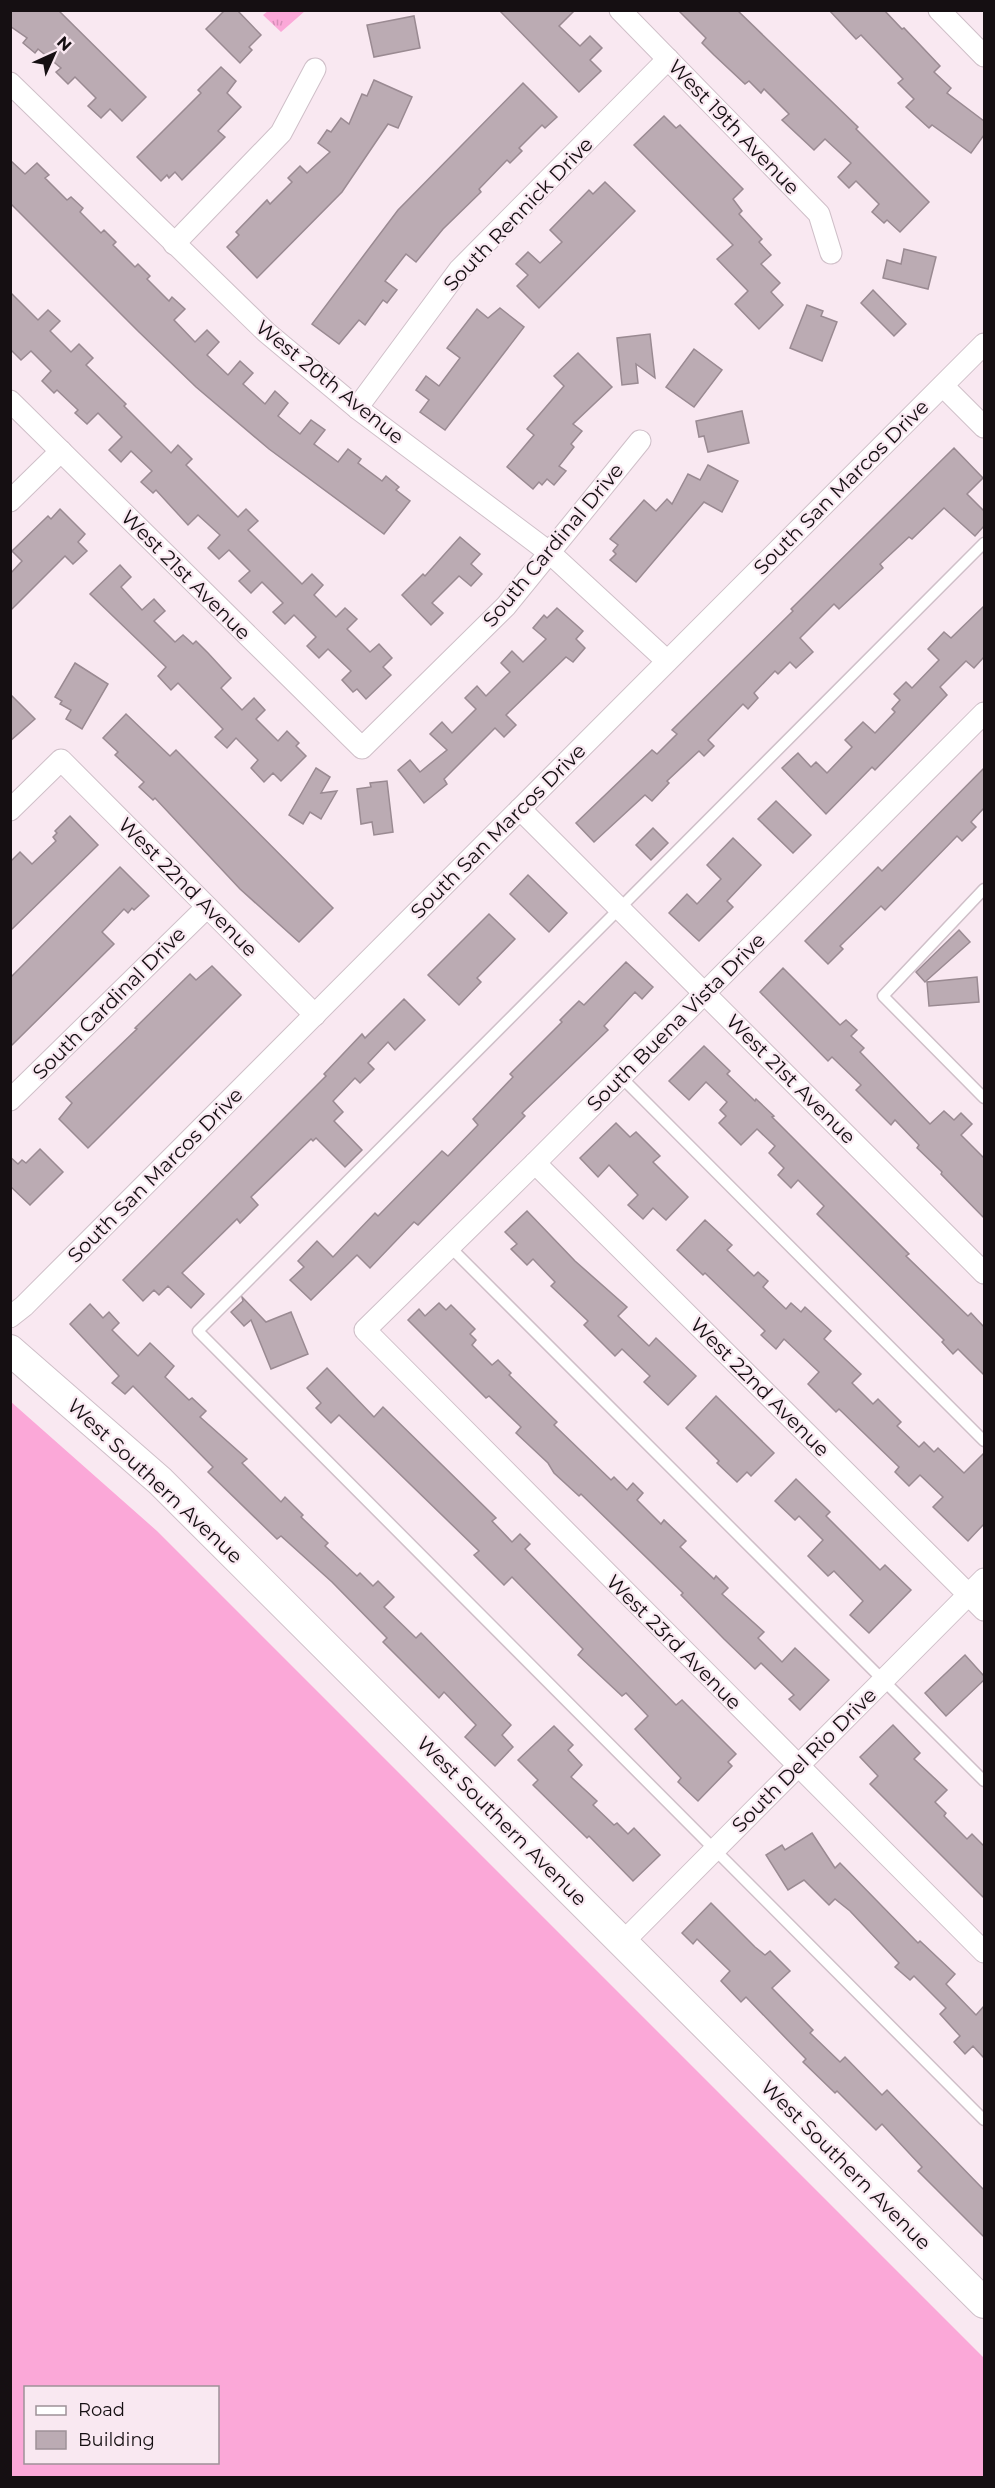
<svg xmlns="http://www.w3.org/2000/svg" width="995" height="2488" viewBox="0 0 995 2488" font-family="Montserrat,sans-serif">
	<defs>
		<pattern id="park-tufts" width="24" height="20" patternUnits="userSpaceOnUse" patternTransform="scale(1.5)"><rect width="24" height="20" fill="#fba8d8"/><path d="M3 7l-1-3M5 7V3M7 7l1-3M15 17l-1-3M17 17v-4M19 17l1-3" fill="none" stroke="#d68fb8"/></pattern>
	</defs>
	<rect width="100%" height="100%" fill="#f9e8f1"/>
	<path fill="#fba8d8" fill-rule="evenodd" d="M10,1401L157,1531L984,2358V2477H11ZM26,2388H218V2462H26Z"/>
	<polygon fill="url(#park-tufts)" points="268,11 268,10 305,11 281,32 263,15"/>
	<g fill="#bbabb3" stroke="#9a8a92" stroke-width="1.5">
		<polygon points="10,10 58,10 146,97 122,121 110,109 101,118 88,106 96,98 75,77 68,84 56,72 61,68 38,49 35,53 23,43 27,38 10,26"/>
		<polygon points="225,10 237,10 261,35 249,47 252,50 240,63 206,29"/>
		<polygon points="499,10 575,10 559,26 580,46 590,36 602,48 590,60 601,71 579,92"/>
		<polygon points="678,10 737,10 858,127 856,129 929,202 900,232 887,220 884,223 872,212 879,204 856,181 849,188 838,177 851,163 825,139 814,150 782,120 789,114 764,89 761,93 749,81 745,84 714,55 702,43 706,38"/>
		<polygon points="829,10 884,10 902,29 904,28 940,66 934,72 951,88 947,93 984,121 984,135 971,153 932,125 929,128 906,107 914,99 898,83 903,79 861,35 856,39"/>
		<polygon points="414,16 420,48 374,57 367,25"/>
		<polygon points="221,67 236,81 227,93 241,107 218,131 225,137 182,180 175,172 169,178 167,175 161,181 137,157 201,93 198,90"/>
		<polygon points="374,80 412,97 398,128 388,124 342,192 257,278 227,247 239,235 236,232 267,200 270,204 292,182 288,178 300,166 307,173 330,152 318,143 327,130 331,132 341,118 349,124 362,94 367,96"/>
		<polygon points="523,83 557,117 545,128 542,125 519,148 522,151 510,163 507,160 479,189 481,192 443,229 416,262 406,254 385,281 397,290 387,303 383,300 365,325 359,320 339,344 312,324 398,210"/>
		<polygon points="664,116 676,128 680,125 743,189 733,199 742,211 739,214 762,239 759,242 771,255 761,264 780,283 771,292 783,305 759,329 735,304 748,291 717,259 733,245 634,145"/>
		<polygon points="10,160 25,174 37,163 49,175 45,178 67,200 71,197 83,208 80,212 101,233 104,230 116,242 113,245 135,267 138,264 150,276 147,279 169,301 172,297 185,309 174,320 195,342 207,330 219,342 207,355 228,375 240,361 253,373 243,384 265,404 275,391 288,403 278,416 300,434 311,420 325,430 314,444 338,462 348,449 361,459 358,463 382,481 386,476 399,487 396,490 410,501 384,534 269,449 196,387 139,332 10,203"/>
		<polygon points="605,182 635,211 539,308 517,286 528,275 516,264 528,252 540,263 562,242 550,230 589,190 593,194"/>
		<polygon points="904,249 936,257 928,289 883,278 887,260 901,264"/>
		<polygon points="873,290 906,324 894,336 861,303"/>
		<polygon points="10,292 38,320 48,310 60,321 50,331 71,352 79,344 93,358 86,365 126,404 124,406 171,453 178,445 192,459 186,465 238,517 246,509 258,521 248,530 302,584 312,574 323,585 314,595 336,617 345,608 357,619 347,629 370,652 379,644 392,658 383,667 391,675 366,699 357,689 353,692 342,680 351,671 328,649 319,658 307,646 316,637 294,615 285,624 273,612 283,603 262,582 251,593 239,581 250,571 229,550 219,559 208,548 220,535 198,515 188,525 156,490 153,493 141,482 152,471 131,451 121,462 109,450 122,437 98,413 87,424 75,413 78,410 57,390 54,393 42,381 51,371 31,351 21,360 10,349"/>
		<polygon points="807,305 823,311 821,316 837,322 822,361 790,348"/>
		<polygon points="500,308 524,327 445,430 420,412 429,400 416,390 426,376 439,386 460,358 447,348 477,309 488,318"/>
		<polygon points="650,334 655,378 636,364 638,383 622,385 617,338"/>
		<polygon points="694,349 722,370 694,407 666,387"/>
		<polygon points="578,353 612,387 573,424 582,431 571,444 574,447 559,466 566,471 554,485 547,479 542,485 539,482 533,489 507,467 534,435 527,429 564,386 554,376"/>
		<polygon points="742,411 749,443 708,452 704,436 699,437 696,421"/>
		<polygon points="954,448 983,478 967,494 984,511 984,526 975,536 944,508 912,539 909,537 880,564 883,568 839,609 834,604 800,638 813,652 796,668 790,662 778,674 775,671 754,693 758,698 748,709 743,704 708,740 714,746 704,756 699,751 667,781 669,783 652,801 645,795 594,842 576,823 652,750 657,754 677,734 672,730 793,611 791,609"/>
		<polygon points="708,465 738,481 722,512 704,502 636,582 610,560 616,554 613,551 618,545 610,539 644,500 656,511 667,499 672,504 688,474 700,480"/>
		<polygon points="60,509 85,534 78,542 87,551 73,564 65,556 10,611 10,574 22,561 12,551 48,516 51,519"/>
		<polygon points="460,537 480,554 471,564 482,574 471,586 459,576 432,603 443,613 431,625 402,595 423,574 425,576"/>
		<polygon points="120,565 131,577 121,587 142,610 154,599 165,611 154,621 175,642 183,635 193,644 196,641 208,653 231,678 221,688 242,710 254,698 265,710 256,719 278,741 287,731 299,743 296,746 306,756 281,781 273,773 264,782 251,768 258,760 236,738 227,748 215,737 223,729 178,683 171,690 158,676 166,667 90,594"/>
		<polygon points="984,606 984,657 974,668 966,661 940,687 947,695 875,770 872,767 826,814 782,768 798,753 811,767 816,762 827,773 852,747 845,740 863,722 875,733 895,712 892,709 900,700 894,694 906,682 912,688 939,660 928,649 944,632 951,638"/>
		<polygon points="557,608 583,631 576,639 585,648 573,662 566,657 506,715 516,725 504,737 495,728 444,779 447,784 424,803 398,770 410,760 420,772 447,750 430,734 442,722 452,733 476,709 465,698 477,686 486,696 510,672 501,663 512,651 523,662 546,639 533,628 544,615 547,618"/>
		<polygon points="75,663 108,684 82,729 66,719 71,710 60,704 62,701 55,697"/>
		<polygon points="10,694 35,719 10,741"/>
		<polygon points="126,714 170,756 176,750 333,908 299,942 240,889 155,798 153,800 139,787 144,782 115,755 118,752 103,738"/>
		<polygon points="316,768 330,777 321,793 337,791 321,819 310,812 303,824 289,815"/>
		<polygon points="984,768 984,808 971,822 976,827 962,841 957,836 885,910 881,906 840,946 843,949 828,964 805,941 878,867 882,871"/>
		<polygon points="387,781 393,832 374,835 372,822 361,824 357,789 371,787 370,783"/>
		<polygon points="776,801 811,835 793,853 758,819"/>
		<polygon points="70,816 98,845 10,931 10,862 20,852 32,864 56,841 53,837 57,833 55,831"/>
		<polygon points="653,828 668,843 651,860 636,845"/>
		<polygon points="733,838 761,865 727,901 733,907 699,941 669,913 687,894 697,904 721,879 707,865"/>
		<polygon points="120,867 149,896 134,910 132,908 128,913 124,909 102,932 114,944 10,1047 10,978"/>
		<polygon points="528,875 567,913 549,932 510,894"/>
		<polygon points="489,914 515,939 477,978 481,982 459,1005 428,975"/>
		<polygon points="959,930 970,942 925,982 916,972"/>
		<polygon points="626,962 653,987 642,999 635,992 604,1026 608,1030 522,1113 525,1116 418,1225 414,1222 370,1268 357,1255 311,1300 290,1280 304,1267 298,1261 317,1241 333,1257 375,1213 378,1216 442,1151 448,1156 478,1125 473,1119 513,1077 510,1074 562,1022 560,1020 579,1001 584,1005"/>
		<polygon points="212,966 241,995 88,1148 59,1119 72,1103 66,1097 137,1029 135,1028 190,974 196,980"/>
		<polygon points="783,968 840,1025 846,1020 857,1030 851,1036 864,1048 860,1052 930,1124 944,1111 954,1120 961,1113 972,1124 961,1135 984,1158 984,1218 941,1174 942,1172 917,1148 919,1145 895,1120 891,1125 856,1090 861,1085 832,1057 828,1061 760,992"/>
		<polygon points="977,977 979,1002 929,1006 927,982"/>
		<polygon points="404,999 425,1020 395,1050 388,1042 368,1063 374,1069 360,1083 355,1078 333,1101 343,1112 334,1121 362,1150 345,1167 316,1138 313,1141 311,1139 251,1197 258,1205 240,1223 237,1219 182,1273 204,1294 191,1308 168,1286 159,1295 154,1290 143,1301 123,1280 326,1076 324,1074 362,1034 365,1038"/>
		<polygon points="704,1046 730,1071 727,1074 755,1101 756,1099 774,1116 772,1117 909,1254 906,1256 968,1316 971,1313 984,1327 984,1375 958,1349 953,1354 942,1342 944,1340 817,1214 824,1206 798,1180 791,1188 778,1175 784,1168 769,1153 775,1146 757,1129 741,1145 719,1123 726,1116 720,1110 727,1102 706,1082 689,1100 669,1081"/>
		<polygon points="616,1123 630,1137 636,1132 660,1156 653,1162 688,1197 666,1220 653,1208 643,1219 628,1205 638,1195 609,1165 598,1177 580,1158"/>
		<polygon points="40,1149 63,1172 30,1205 10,1186 10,1157 18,1164 22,1160 26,1163"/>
		<polygon points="527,1211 575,1261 627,1307 618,1316 649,1346 656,1338 696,1376 668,1405 644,1382 650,1376 622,1349 615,1356 584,1325 588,1321 551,1286 555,1282 533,1259 527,1265 511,1249 517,1244 505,1232"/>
		<polygon points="705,1220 732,1245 727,1250 754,1276 758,1272 768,1281 763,1287 786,1309 791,1303 801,1312 805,1307 831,1331 824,1339 861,1374 852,1383 873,1404 878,1399 901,1422 897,1426 919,1447 924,1442 934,1452 938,1448 964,1473 984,1453 984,1524 968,1541 933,1507 943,1497 920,1475 909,1486 895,1472 899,1467 839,1409 836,1412 808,1384 819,1372 784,1339 776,1349 761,1335 765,1331 705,1273 703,1275 677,1250"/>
		<polygon points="242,1297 266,1322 291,1312 308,1354 271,1369 251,1320 244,1326 231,1312 243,1301"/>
		<polygon points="439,1303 446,1310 451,1305 475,1329 470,1334 476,1340 472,1345 492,1365 498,1360 511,1373 509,1375 557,1422 554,1425 611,1480 614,1477 627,1490 633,1483 643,1493 637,1500 661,1524 664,1520 686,1541 680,1547 714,1579 716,1576 728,1588 722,1594 764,1632 758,1638 782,1662 795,1648 829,1680 800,1710 789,1699 794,1695 761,1663 755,1669 724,1639 681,1595 683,1593 581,1494 579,1496 554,1473 548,1463 516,1433 521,1427 489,1396 486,1398 408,1320 419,1309 425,1316"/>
		<polygon points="90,1304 103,1318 109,1312 119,1323 112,1330 138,1356 150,1343 174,1366 165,1377 189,1400 192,1398 206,1411 200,1417 247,1459 242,1463 281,1502 285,1497 303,1515 301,1517 328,1543 325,1546 357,1576 360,1573 373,1586 378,1581 394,1597 384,1607 416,1638 421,1633 511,1725 502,1735 513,1747 495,1766 465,1737 476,1725 444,1692 439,1698 383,1642 387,1638 332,1582 281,1536 277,1539 208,1472 213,1467 133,1386 125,1394 112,1383 119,1376 70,1324"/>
		<polygon points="327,1368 374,1417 383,1407 496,1518 492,1521 512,1542 520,1534 530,1544 525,1549 676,1705 682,1700 736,1754 728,1762 732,1766 698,1801 678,1782 681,1778 635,1729 648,1716 626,1693 622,1696 578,1655 583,1649 512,1577 504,1585 474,1555 479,1551 339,1415 331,1423 316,1408 321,1403 307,1388"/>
		<polygon points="716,1396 774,1453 751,1476 747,1472 737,1482 717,1463 719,1461 686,1428"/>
		<polygon points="796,1479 830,1512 826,1516 880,1570 885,1565 911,1590 869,1633 850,1615 863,1601 834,1571 828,1576 808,1556 823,1540 799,1516 795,1520 775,1501"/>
		<polygon points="965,1655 984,1676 984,1680 946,1716 925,1693"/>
		<polygon points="893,1725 920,1753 914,1759 947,1790 935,1802 946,1813 944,1816 967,1839 972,1834 984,1846 984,1898 870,1784 878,1776 860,1757"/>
		<polygon points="554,1726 573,1745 568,1750 582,1765 571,1777 597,1801 593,1805 614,1825 617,1823 628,1834 634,1828 660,1855 633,1881 589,1836 587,1838 533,1785 538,1780 518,1760"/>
		<polygon points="812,1833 835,1868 840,1863 918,1943 920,1941 955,1974 946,1984 976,2015 984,2006 984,2058 973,2046 965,2054 954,2042 960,2036 940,2014 946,2008 914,1976 910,1980 895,1967 899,1963 850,1911 835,1899 829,1905 804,1880 788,1890 766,1855 782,1845 785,1850"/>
		<polygon points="711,1903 755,1947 765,1955 770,1951 790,1971 772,1988 813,2030 810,2033 840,2062 845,2057 882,2095 887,2090 984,2190 984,2237 918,2171 922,2167 882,2124 876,2130 837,2091 835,2093 803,2062 806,2059 746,1997 741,2002 721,1981 730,1971 697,1939 693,1944 682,1933"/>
	</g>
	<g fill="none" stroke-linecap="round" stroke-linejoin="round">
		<g stroke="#cfbfc8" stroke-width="13">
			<g id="service">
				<polyline points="984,543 198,1331 984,2120"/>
				<polyline points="984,889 883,996 984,1098"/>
				<polyline points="621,1077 984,1441"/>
				<polyline points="450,1247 984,1781"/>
			</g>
		</g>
		<g stroke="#cfbfc8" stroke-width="23">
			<g id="minor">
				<polyline points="620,10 819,214 831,253"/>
				<polyline points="939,10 984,56"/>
				<polyline points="10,83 266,332 357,408 550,553 667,661"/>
				<polyline points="174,244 281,133 315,69"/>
				<polyline points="943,386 984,427"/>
				<polyline points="10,401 362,748 506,606 640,441"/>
				<polyline points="357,408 459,270 668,59"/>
				<polyline points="10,501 61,451"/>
				<polyline points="984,713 535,1163 365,1330 984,1952"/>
				<polyline points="520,809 984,1273"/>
				<polyline points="10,810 61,760 315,1015"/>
				<polyline points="10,1100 207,907"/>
				<polyline points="535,1163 984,1610"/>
				<polyline points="10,1317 24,1306 984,344"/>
				<polyline points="623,1942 984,1579"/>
			</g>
		</g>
		<g stroke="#cfbfc8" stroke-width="32">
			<polyline id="secondary" points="10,1350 160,1481 984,2303"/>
		</g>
		<use href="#service" stroke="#fff" stroke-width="10"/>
		<use href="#minor" stroke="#fff" stroke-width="21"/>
		<use href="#secondary" stroke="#fff" stroke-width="30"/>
	</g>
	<g text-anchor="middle" stroke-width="4.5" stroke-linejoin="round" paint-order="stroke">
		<g font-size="20" fill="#150f12" stroke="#f9e8f1">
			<text transform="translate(734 127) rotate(46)" y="7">West 19th Avenue</text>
			<text transform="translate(518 214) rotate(-46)" y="7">South Rennick Drive</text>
			<text transform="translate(330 382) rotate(39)" y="7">West 20th Avenue</text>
			<text transform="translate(841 487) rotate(-45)" y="7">South San Marcos Drive</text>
			<text transform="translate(553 545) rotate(-50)" y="7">South Cardinal Drive</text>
			<text transform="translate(186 575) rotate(45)" y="7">West 21st Avenue</text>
			<text transform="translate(498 831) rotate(-45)" y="7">South San Marcos Drive</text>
			<text transform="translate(188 887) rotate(45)" y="7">West 22nd Avenue</text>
			<text transform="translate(109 1003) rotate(-45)" y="7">South Cardinal Drive</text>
			<text transform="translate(676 1022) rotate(-45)" y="7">South Buena Vista Drive</text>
			<text transform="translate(791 1079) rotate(45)" y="7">West 21st Avenue</text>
			<text transform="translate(155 1175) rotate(-45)" y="7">South San Marcos Drive</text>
			<text transform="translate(760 1387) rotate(45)" y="7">West 22nd Avenue</text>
			<text transform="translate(155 1481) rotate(43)" y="7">West Southern Avenue</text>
			<text transform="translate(674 1642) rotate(45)" y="7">West 23rd Avenue</text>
			<text transform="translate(804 1760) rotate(-45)" y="7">South Del Rio Drive</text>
			<text transform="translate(502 1821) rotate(45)" y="7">West Southern Avenue</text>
			<text transform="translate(846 2165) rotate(45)" y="7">West Southern Avenue</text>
		</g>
	</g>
	<rect width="995" height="2488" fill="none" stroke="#150f12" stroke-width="24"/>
	<rect x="24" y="2386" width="195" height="78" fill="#f9e8f1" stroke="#9e9198" stroke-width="1.5"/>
	<rect x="36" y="2406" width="30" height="9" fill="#ffffff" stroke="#9e9198" stroke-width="1.5"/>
	<text x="78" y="2416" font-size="18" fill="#150f12">Road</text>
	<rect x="36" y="2431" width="30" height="18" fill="#bbabb3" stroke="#9e9198" stroke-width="1.5"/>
	<text x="78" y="2446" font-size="18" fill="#150f12">Building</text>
	<g transform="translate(54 54) rotate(45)" stroke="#f9e8f1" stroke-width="4.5" paint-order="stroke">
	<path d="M0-4.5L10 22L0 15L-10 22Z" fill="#150f12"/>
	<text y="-9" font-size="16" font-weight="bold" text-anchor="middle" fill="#150f12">N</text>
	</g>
</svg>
